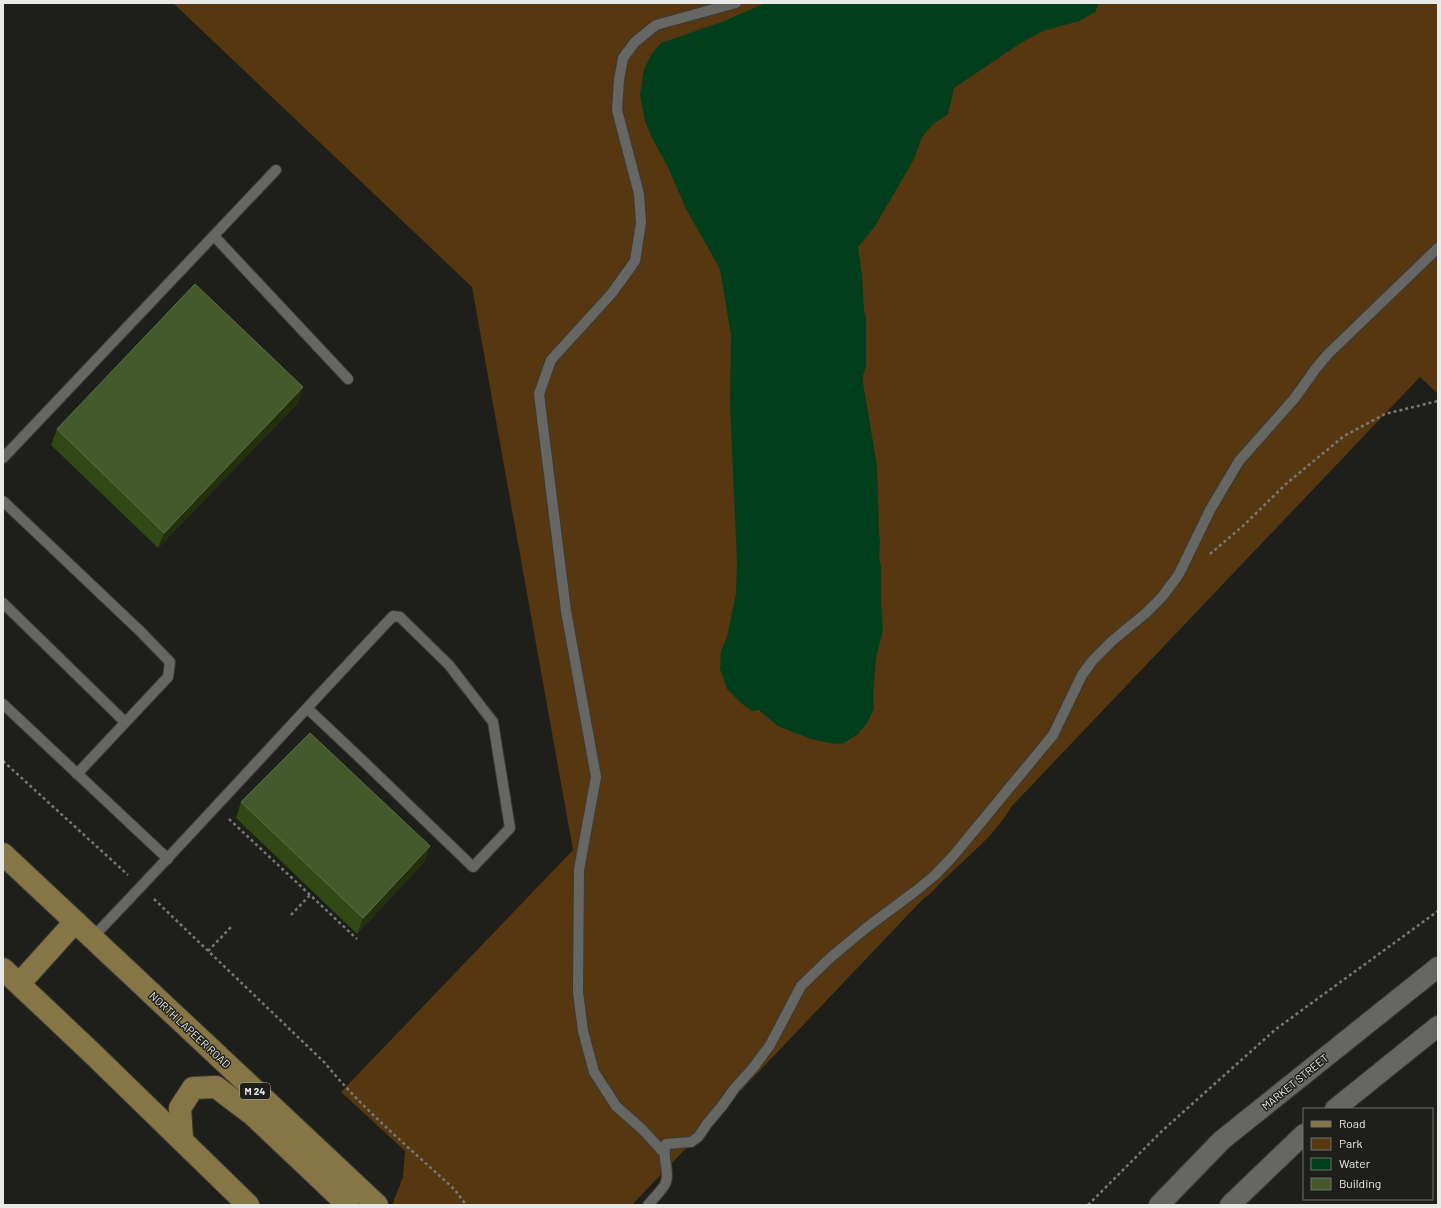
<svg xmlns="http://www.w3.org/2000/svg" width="1441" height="1208" viewBox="0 0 1441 1208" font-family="Barlow,sans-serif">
	<rect width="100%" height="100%" fill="#1e1e1b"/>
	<path fill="#56370f" d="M173,3H1438V394L1420,377L1011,807C996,834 970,854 948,876C939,883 933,893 923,899L632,1205H392L403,1177L405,1151L341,1092L573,850L472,287Z"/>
	<polygon fill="#003e1c" points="766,3 1099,3 1095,12 1079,21 1043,31 1019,44 954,88 948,114 933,124 922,137 914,159 875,226 858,247 862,276 864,310 866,319 866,367 863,375 863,383 877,466 879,532 880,543 879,557 881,567 881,603 883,629 876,658 873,697 874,709 867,723 858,734 844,743 835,744 811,739 778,726 759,710 752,711 741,703 727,689 720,669 721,651 727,637 736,594 737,563 730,403 731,335 720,269 685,207 668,167 652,138 645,121 640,95 644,69 651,55 661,43 722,22"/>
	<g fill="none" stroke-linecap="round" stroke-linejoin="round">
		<g stroke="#3a3a38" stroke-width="12">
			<g id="service">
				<polyline points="214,236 348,379"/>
				<polyline points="3,458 276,170"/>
				<polyline points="3,501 141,632 170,662 168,677 77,774"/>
				<polyline points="3,603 125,722"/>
				<polyline points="3,704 168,859"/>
				<path d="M92,938C194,832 292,723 393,616L400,617L449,665L493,722L510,828L473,867L360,758L307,708"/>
				<polyline points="663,1152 643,1130 616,1106 594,1072 583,1031 578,992 579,870 596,777 566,611 539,394 551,360 612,293 635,261 641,223 639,194 617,110 619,80 623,58 635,42 656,25 736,3"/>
				<path d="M648,1205C652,1200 665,1187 666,1182C670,1169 661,1158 666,1144L691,1142L698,1137L707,1124L722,1106L734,1089L753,1068L770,1045L801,986L830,958L866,928L917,890L935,875L954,855L1053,735L1082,675L1093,660L1112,641L1146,613L1162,597L1179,574L1210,510L1239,461L1294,399L1317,367L1328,354L1438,248"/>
			</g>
		</g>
		<g stroke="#3a3a38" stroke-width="22">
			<g id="minor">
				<polyline points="1335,1109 1438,1026"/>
				<polyline points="1159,1205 1222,1140 1438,967"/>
				<polyline points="1230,1205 1304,1134"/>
			</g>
		</g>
		<g stroke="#3a3a38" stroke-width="24">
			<g id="primary">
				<polyline points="3,854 377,1205"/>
				<polyline points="3,969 92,1053 248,1205"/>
				<polyline points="19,984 75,922"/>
				<polyline points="182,1139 180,1108 193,1088 216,1087 253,1115 348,1205"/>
			</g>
		</g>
		<g stroke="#787976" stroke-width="2.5" stroke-dasharray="3 3" stroke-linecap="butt">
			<polyline points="1210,554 1244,525 1287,483 1344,436 1385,414 1438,401"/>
			<polyline points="3,761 128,875"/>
			<polyline points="229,819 357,939"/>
			<path d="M154,899L325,1063C363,1110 411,1149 455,1190L466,1205"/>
			<polyline points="291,915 310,895"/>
			<polyline points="208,951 232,926"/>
			<polyline points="1088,1205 1163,1130 1276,1029 1438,911"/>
		</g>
		<use href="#service" stroke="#666662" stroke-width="10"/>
		<use href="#minor" stroke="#666662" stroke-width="20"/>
		<use href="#primary" stroke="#877645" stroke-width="22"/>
	</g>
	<g fill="#324815">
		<polygon points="303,387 298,403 158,548 51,445 57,429"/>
		<polygon points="241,802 425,861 357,934 236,818"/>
	</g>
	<g fill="#22300e">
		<polygon points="303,387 298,403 158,548 164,533"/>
		<polygon points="430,846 425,861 357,934 363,918"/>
	</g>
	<g fill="#455a2b" stroke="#5f7049">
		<polygon points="195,284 303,387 164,533 57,429"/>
		<polygon points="310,733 430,846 363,918 241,802"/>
	</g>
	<g text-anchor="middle" stroke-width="3" stroke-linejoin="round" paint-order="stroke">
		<rect fill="#1e1e1b" stroke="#acadaa" stroke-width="1" x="240" y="1083" width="30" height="16" rx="3"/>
		<g font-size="10" font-weight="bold" fill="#e9eae7">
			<text x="255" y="1095">M 24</text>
		</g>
		<g font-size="11" fill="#e9eae7" stroke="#1e1e1b">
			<text transform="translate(190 1030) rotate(43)" y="4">NORTH LAPEER ROAD</text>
			<text transform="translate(1295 1082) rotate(-39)" y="4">MARKET STREET</text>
		</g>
	</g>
	<rect width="1441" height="1208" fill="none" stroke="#e9eae7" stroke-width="8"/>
	<rect x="1303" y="1108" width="130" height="92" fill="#1e1e1b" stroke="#6f706d"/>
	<rect x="1311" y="1121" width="20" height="6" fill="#877645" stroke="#6f706d"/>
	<text x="1339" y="1128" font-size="12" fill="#e9eae7">Road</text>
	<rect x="1311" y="1138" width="20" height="12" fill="#56370f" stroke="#6f706d"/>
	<text x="1339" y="1148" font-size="12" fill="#e9eae7">Park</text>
	<rect x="1311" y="1158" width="20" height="12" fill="#003e1c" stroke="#6f706d"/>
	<text x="1339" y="1168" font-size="12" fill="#e9eae7">Water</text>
	<rect x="1311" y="1178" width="20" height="12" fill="#455a2b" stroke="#6f706d"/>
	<text x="1339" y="1188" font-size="12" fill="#e9eae7">Building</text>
</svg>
